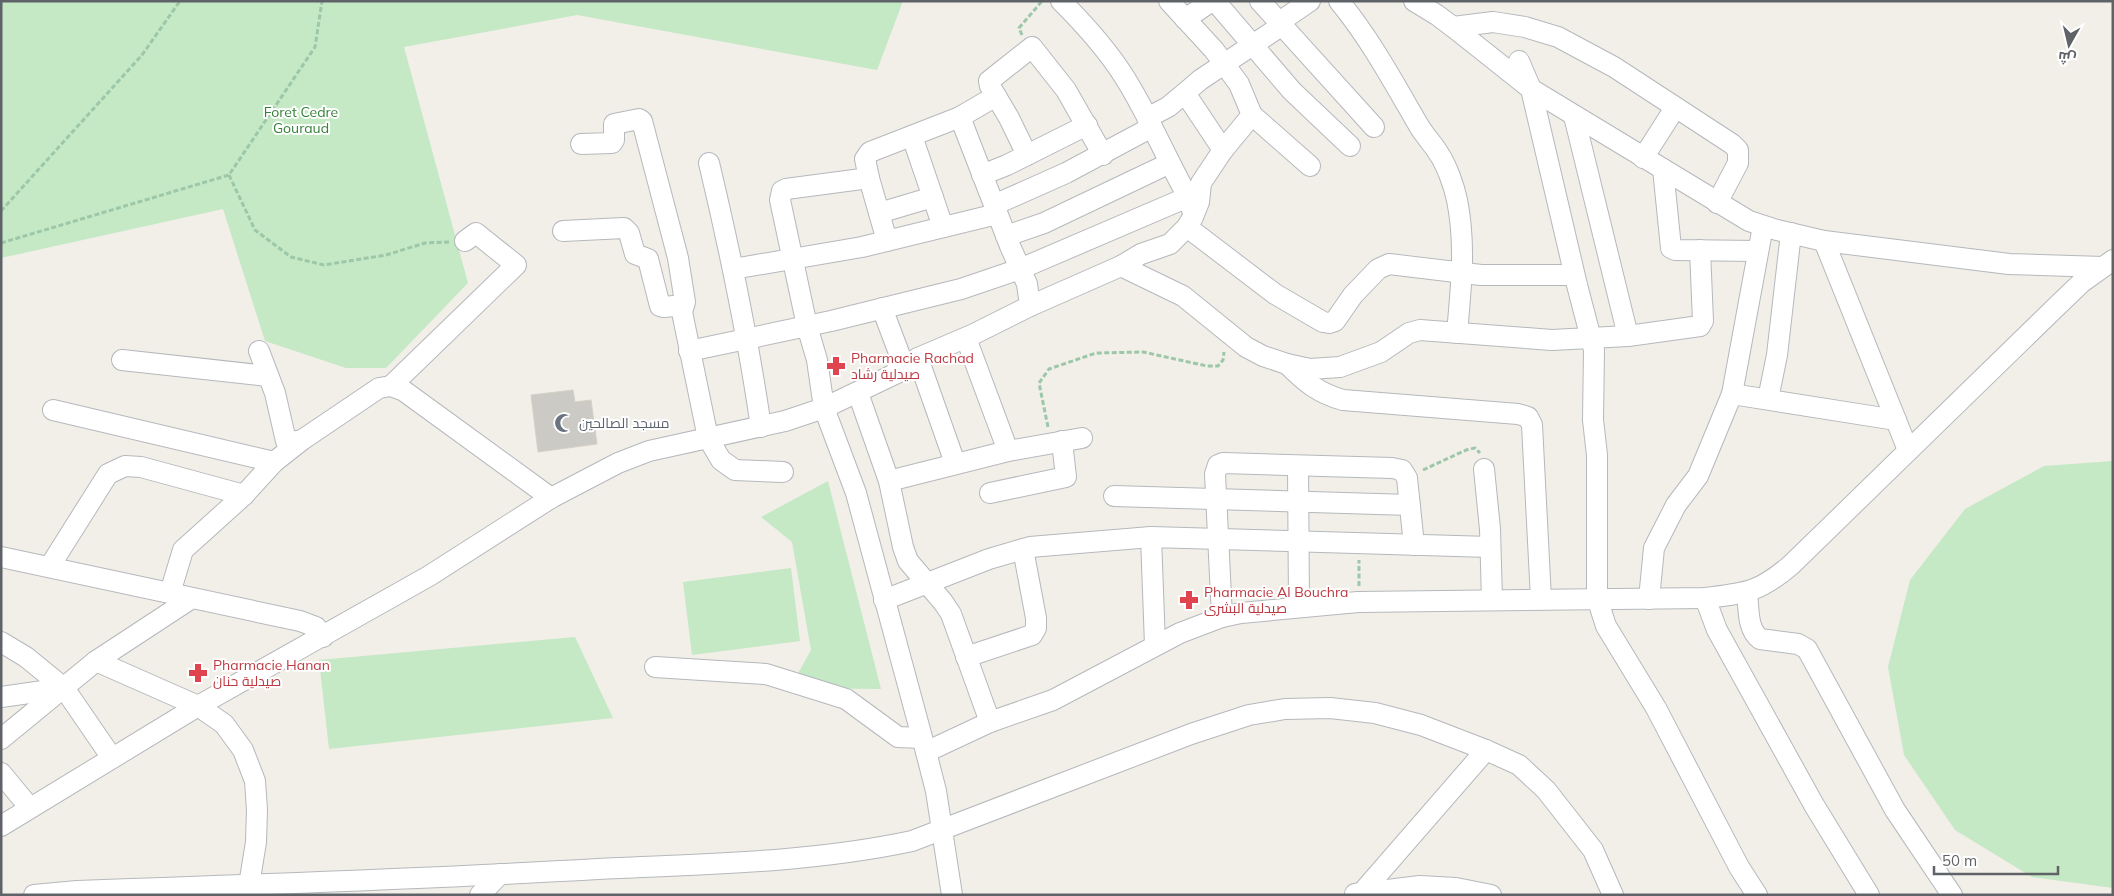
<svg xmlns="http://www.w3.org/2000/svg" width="2114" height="896" viewBox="0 0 2114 896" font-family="Mulish,Cairo,sans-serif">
	<rect width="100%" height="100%" fill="#f1efe8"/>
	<g fill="#c5e8c5">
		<polygon points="1,1 903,1 877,70 577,15 404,47 468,283 386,368 346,368 265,341 223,209 1,258"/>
		<polygon points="2113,461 2113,888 2032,877 1955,830 1904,755 1888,667 1910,580 1965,509 2044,466"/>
		<polygon points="828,481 881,689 790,688 811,650 792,542 761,517"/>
		<polygon points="791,568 800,641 692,655 683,582"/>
		<polygon points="575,637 613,718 329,749 319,660"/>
	</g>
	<polygon fill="#cccac5" stroke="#d6d1c6" points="573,390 575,402 591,400 597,444 538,452 531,395"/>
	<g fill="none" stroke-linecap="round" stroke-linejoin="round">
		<g stroke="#b5b8bc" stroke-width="22">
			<g id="minor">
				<path d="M1061,1C1085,25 1107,49 1125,78C1149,116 1166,158 1188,197L1192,210"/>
				<polyline points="1169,1 1214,50 1239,84 1252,115"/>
				<polyline points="1215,1 1292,91 1350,146"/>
				<polyline points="1260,1 1374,127"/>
				<path d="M1339,1C1371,40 1394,83 1419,126C1425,136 1433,144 1439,154C1447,166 1454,186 1457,200C1466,244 1461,288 1457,333"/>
				<polyline points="1414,1 1437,15 1453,27 1493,22 1525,27 1558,37 1614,67 1732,144 1738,150 1738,163 1717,203"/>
				<polyline points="1185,19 1212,1"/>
				<polyline points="1278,23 1310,1"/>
				<polyline points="1453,27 1531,89 1749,221 1777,230 1824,241 2009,264 2103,267"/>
				<polyline points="1519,61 1531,89 1577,285 1594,350 1593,420 1597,455 1597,598 1606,626 1656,708 1739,867 1757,895"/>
				<polyline points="996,96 960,117 1010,246 1027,284 1030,306"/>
				<polyline points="1574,116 1628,336"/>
				<polyline points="1147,118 1168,107 1185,93"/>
				<polyline points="912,136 943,227"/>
				<polyline points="581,144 612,143 614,140 614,124 639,119 642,121 678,258 685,302 682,312 708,438 721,460 735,470 783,472"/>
				<polyline points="1223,150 1185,93 1200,80 1281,26"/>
				<polyline points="1027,155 1009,118 990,86 989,81 1032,47 1066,90 1103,155"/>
				<polyline points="1643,158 1675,108"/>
				<path d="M709,163C730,251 748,338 761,427"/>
				<polyline points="1663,169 1671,248 1675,250 1758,251"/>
				<polyline points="982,175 1007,165 1087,125"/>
				<polyline points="869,178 887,241"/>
				<polyline points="994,205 1066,173 1152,127"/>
				<polyline points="879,213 933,197"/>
				<polyline points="1187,227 1275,294 1323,322 1329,323 1335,321 1353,295 1378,269 1389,264 1481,275 1574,275"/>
				<polyline points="563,231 624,228 629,233 635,254 648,259 660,306 664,307 684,305"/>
				<polyline points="1006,236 1044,223 1170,163"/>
				<polyline points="1824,241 1908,450"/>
				<polyline points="1121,266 1183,296 1246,347 1263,356 1287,364 1310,369 1340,367 1381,352 1409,333 1420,330 1552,340 1628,336 1700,326 1703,321 1700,250"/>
				<polyline points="733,269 862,247 997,214"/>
				<polyline points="882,308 899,353 897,373"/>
				<polyline points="966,338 1008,451"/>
				<polyline points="259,351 275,393 286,441 291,442 302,440"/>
				<polyline points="689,351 831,321 961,289 1020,269 1188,197"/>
				<polyline points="918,358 955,463"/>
				<polyline points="122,360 268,376"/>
				<path d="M1287,364C1305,382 1318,393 1343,400L1518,414L1528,417L1532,425L1541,599"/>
				<polyline points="391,386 516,265 476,233 465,241"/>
				<polyline points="858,393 889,481 903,547 908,561 943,602 951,614 990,722"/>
				<polyline points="1732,394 1763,226"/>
				<polyline points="1768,399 1777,355 1791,233"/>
				<polyline points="53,410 274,462"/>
				<polyline points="1298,466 1299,606"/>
				<polyline points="1484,469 1490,529 1492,600"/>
				<polyline points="889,481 1008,451 1082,438"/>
				<polyline points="990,493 1066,477 1062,441"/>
				<polyline points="1114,496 1410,505"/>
				<polyline points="1,557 300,621 316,627 323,637"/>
				<polyline points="50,566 108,474 125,466 141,467 244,495"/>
				<polyline points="170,593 183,550 244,495 274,462 302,440 379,388 391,386 404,391 551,498"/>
				<path d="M1747,593C1749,609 1747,629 1760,639L1798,644L1807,649L1895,810L1952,895"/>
				<polyline points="1705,598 1717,630 1814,805 1869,895"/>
				<polyline points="1649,599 1654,548 1676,505 1698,476 1732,394 1896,420"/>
				<polyline points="884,600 989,559 1030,547 1151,537"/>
				<polyline points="1222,617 1215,474 1218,465 1223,463 1392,468 1402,470 1407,478 1414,545"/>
				<polyline points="1,642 26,657 64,688 112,758"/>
				<polyline points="1155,645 1151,537 1490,547"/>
				<polyline points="966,657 1032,635 1036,628 1036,618 1023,549"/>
				<polyline points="96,661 198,706 224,724 243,750 255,781 257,810 256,842 249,885 241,894"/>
				<polyline points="655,667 766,674 846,699 898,737 922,738"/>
				<polyline points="1,697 64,688"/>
				<polyline points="1,739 96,661 192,598"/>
				<polyline points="926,752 856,493 824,408 817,360 807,326 780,200 782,191 786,189 869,178 865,159 870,152 960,117"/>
				<polyline points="1,773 30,808"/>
				<polyline points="1,826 198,706 429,576 551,498 618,463 649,451 785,421 824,408 897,373 918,358 974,334 1030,306 1121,266 1141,254 1170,244 1187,227 1193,217 1199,202 1201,183 1223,150 1252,115 1310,166"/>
				<polyline points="1355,894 1420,886 1456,888 1491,895"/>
				<path d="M34,895L77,891C251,885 424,879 598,869C702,864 809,863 912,841L1191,734L1249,715L1285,709L1330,708L1375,713L1421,725L1486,750L1519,765L1546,790L1593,850L1613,895"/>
				<polyline points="480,895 500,874"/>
				<path d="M952,895L936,791L926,752L990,722L1053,700L1180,633L1222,617L1241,613L1358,602L1705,598C1746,593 1758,593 1791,565L2055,308L2081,283L2113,260"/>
				<polyline points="1360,895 1486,750"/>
			</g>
		</g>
		<g stroke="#9cc7a9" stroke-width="3" stroke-dasharray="5 2.5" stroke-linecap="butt">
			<polyline points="1022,35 1019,28 1042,1"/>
			<polyline points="229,175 255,230 291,257 324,265 386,255 425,243 449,242"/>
			<polyline points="1,211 142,55 180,1"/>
			<polyline points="1,243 229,175 315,47 322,1"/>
			<polyline points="1048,427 1039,383 1049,369 1096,353 1143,352 1207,366 1218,366 1223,360 1224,352"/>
			<polyline points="1423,470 1466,450 1475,448 1480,453"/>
			<polyline points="1359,586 1359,560"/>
		</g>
		<use href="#minor" stroke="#fff" stroke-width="20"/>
	</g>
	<defs>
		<g id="pharmacy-bare" transform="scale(1.5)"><path d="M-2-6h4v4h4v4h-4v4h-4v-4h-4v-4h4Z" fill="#e0444e" stroke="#fff" stroke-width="2.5" paint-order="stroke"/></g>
		<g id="mosque-bare" transform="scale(1.5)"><path d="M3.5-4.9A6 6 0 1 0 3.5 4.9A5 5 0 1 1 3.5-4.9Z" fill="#6b7280" stroke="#fff" stroke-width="2.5" paint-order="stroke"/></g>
	</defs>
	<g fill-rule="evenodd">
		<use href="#pharmacy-bare" x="836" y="366"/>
		<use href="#mosque-bare" x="564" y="423"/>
		<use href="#pharmacy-bare" x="1189" y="600"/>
		<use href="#pharmacy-bare" x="198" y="673"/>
	</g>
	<g text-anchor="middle" stroke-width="4" stroke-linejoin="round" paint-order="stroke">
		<g font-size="14" fill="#348238" stroke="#fff">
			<text x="301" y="117">Foret Cedre<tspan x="301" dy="16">Gouraud</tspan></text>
		</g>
		<g font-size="14" fill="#be3a42" stroke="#fff" text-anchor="start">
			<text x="851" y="363">Pharmacie Rachad<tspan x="851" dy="16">صيدلية رشاد</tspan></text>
			<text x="1204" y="597">Pharmacie Al Bouchra<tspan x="1204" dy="16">صيدلية البشرى</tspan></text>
			<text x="213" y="670">Pharmacie Hanan<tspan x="213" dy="16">صيدلية حنان</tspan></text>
		</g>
		<g font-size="14" fill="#5b616d" stroke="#fff" text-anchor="start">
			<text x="579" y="428">مسجد الصالحين</text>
		</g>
	</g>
	<rect width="2114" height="896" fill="none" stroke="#5f6368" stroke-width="5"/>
	<g transform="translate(2069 45) rotate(188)" stroke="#ffffff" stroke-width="4" paint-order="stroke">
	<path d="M0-4L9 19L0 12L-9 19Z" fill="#5f6368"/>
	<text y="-8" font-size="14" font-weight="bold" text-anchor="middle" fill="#5f6368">ش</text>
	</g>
	<path d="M1934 866v8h124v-8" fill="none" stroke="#5f6368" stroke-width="2.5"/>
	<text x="1942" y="866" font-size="15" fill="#5f6368" stroke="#ffffff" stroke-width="4" paint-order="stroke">50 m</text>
</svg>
